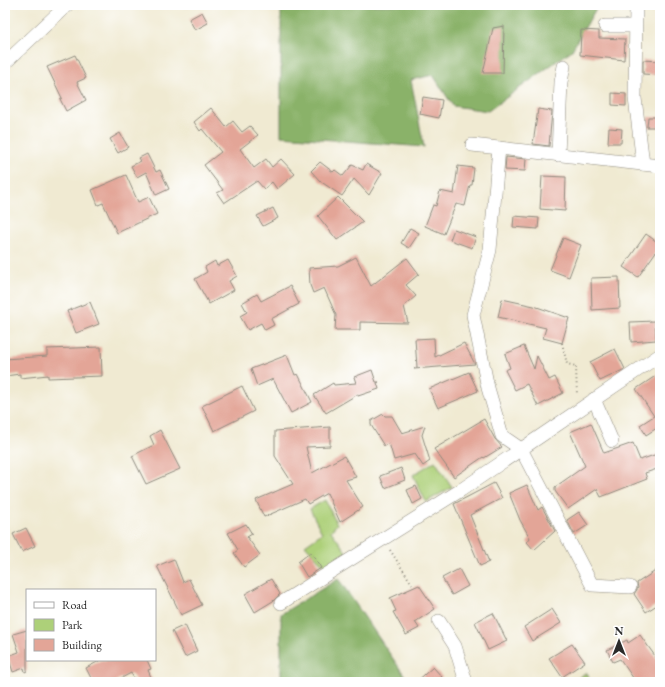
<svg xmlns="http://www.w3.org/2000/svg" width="665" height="687" viewBox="0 0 665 687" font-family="'EB Garamond',serif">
	<rect width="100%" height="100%" fill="#fff"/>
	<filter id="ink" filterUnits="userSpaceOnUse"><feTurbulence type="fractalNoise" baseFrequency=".025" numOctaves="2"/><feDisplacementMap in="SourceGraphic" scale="8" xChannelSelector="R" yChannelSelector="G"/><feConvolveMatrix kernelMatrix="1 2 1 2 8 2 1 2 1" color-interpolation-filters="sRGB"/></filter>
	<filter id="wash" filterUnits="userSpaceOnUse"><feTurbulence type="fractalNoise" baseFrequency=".012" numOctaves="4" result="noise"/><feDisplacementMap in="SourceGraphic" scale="16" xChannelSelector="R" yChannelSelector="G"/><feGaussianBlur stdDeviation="0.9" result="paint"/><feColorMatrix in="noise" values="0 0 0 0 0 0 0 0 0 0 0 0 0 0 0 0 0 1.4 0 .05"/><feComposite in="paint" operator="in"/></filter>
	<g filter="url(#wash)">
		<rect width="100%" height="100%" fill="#f0ead2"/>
		<g fill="#add079" stroke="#6c7e52">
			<polygon points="435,461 452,487 426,502 413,475"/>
			<polygon points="325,500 337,524 331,531 347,553 326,568 305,545 322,533 310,509"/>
			<polygon points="587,673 591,682 572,682"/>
		</g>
		<g fill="#8ab269" stroke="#5a6e4a">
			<polygon points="281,5 598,5 572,50 488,111 453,106 433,75 411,80 424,147 281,136"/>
			<polygon points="338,579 342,584 409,682 281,682 281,614"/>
		</g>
		<g id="blocks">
			<g fill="#e3a597">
				<polygon points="202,12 208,23 195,30 189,19"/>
				<polygon points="504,26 503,73 483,73 493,28"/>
				<polygon points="581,30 599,31 599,38 625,39 624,60 580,55"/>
				<polygon points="75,55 86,78 77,82 86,100 66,111 60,99 62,98 47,67"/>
				<polygon points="643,60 660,61 660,75 643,74"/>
				<polygon points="612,93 626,94 626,106 612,105"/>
				<polygon points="423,97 442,100 439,118 420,114"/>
				<polygon points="211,108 226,127 233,121 242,132 250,126 258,135 240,149 254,168 266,159 272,167 281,159 295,174 277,189 272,182 264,189 257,181 224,203 217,193 223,190 204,165 221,152 202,129 200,131 194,122"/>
				<polygon points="538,109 552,111 549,146 533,144"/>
				<polygon points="648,117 660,117 660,127 647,127"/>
				<polygon points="609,128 622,129 621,143 608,143"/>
				<polygon points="120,133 128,147 118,153 110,139"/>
				<polygon points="147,154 156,172 160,170 169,189 156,195 146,172 137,177 131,166 141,161 139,158"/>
				<polygon points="506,157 526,159 525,171 505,170"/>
				<polygon points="320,162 333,172 335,170 343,176 352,165 363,170 366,164 382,173 369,195 354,179 342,196 320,181 311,171"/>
				<polygon points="458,166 474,168 472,185 470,185 465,206 456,204 444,234 425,226 433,205 436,206 440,191 454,194"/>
				<polygon points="126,175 138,202 149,197 157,214 117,233 103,203 98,205 92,190"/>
				<polygon points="542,176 566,177 565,211 540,209"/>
				<polygon points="338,197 363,222 337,240 318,216"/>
				<polygon points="273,208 278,218 263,226 257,216"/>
				<polygon points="514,216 539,218 538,229 513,227"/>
				<polygon points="410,228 419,233 409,248 401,243"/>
				<polygon points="454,229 476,237 472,248 450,240"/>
				<polygon points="646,234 660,244 660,246 638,277 623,267"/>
				<polygon points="563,238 581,245 569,277 550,270"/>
				<polygon points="356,257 371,286 407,258 419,274 406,285 416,296 404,306 408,323 360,322 360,330 335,330 336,315 324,288 313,293 310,285 309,268 338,266"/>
				<polygon points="228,260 237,276 229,281 234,290 209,304 195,279 207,272 205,267 215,261 217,266"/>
				<polygon points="619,277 620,308 592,310 591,278"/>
				<polygon points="290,286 299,304 271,319 274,325 265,330 261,323 248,330 240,316 247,312 242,303 257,294 261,301"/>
				<polygon points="502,299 534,306 569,318 562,343 543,338 546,328 498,317"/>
				<polygon points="90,302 99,324 76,333 67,311"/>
				<polygon points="655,321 656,340 631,342 630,322"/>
				<polygon points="434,338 435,357 464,343 475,364 414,369 417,367 415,339"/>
				<polygon points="524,346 534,369 537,356 549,380 555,377 563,393 538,406 527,384 515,390 505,370 510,368 505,354"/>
				<polygon points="101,347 102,376 48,378 48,375 20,378 20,374 5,376 5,359 47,356 47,349"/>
				<polygon points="615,349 625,369 600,381 590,362"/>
				<polygon points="287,355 295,375 298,374 312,402 291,413 273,379 257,386 251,369"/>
				<polygon points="372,370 376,382 379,382 377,383 379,389 358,396 358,394 326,413 314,395 333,383 334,385 356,383 354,377"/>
				<polygon points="469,372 478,391 438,408 429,389"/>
				<polygon points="660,373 660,426 646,435 640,425 654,416 636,389"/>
				<polygon points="242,386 254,411 214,431 202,406"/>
				<polygon points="383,414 385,416 392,416 402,433 425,426 422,435 430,461 423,466 415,454 394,460 389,443 384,446 371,425 371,421"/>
				<polygon points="484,419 495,439 502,447 484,458 483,457 454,477 434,449"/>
				<polygon points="591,423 604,453 633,443 640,460 660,453 660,468 645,473 647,479 601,497 597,489 568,509 555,491 555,487 585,466 570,432"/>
				<polygon points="330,427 330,446 306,447 312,473 344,456 356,477 346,480 363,507 340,522 327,493 308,504 305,499 264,517 256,500 293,484 275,456 275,431"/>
				<polygon points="160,430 180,469 146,484 132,456 154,445 150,436"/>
				<polygon points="401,468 405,480 385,488 380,476"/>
				<polygon points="494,483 502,498 470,515 489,562 480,566 454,504"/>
				<polygon points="527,485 538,510 542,507 555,531 534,550 527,542 530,538 520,520 509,493"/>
				<polygon points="416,486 422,499 413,504 407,490"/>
				<polygon points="579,512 588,525 574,534 567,520"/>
				<polygon points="246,524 252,534 247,537 260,555 244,567 234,553 238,550 228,533"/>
				<polygon points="26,528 35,546 22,552 13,534"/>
				<polygon points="311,552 321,568 307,577 298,562"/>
				<polygon points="174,559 183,582 189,579 202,605 181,615 157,566"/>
				<polygon points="660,568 660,603 646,612 634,594 638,588 637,583"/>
				<polygon points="459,569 468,586 452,595 442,578"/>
				<polygon points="271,579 280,594 273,601 255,612 245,594"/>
				<polygon points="419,585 435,609 415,622 419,628 406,635 393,612 396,611 390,598"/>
				<polygon points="552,609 561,623 532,641 524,627"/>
				<polygon points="493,613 507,641 488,650 475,622"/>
				<polygon points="185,625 197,651 185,657 172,631"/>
				<polygon points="27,630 27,671 25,672 24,668 13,672 8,656 19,652 13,634"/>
				<polygon points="640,635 660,663 660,682 636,682 620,659 613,662 607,650 627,640 628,643"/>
				<polygon points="572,644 585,662 562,677 549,658"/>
				<polygon points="101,660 147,660 151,669 148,670 153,682 136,682 131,673 114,682 93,682 86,668"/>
				<polygon points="433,667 442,677 435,682 416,682"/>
			</g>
		</g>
	</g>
	<g filter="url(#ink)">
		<use href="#blocks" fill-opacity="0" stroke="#8e8a7e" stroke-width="1"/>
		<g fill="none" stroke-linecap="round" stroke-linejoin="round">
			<g stroke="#8e8a7e" stroke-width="14">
				<g id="minor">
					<polyline points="636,5 635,98 643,164"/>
					<polyline points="605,26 635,26"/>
					<polyline points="5,63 67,5"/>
					<polyline points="472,145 660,166"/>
					<polyline points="499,148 490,250 473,315 488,388 502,436 521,449 592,585 630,587"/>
					<polyline points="558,155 561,82 564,66"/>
					<polyline points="594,399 612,441"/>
					<polyline points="281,603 461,490 660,355"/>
					<polyline points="439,621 455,646 466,682"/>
				</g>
			</g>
			<g stroke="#8e8a7e" stroke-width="2" stroke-dasharray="1 3" stroke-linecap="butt">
				<polyline points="562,343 567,364 576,366 577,395"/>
				<polyline points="390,550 412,584"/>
			</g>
			<use href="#minor" stroke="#fff" stroke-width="13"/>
		</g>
	</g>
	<rect width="665" height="687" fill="none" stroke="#fff" stroke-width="20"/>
	<rect x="26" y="589" width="130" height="72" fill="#ffffff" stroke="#aaaaaa"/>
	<rect x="34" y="602" width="20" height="6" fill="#ffffff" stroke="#aaaaaa"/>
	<text x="62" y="609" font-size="12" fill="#2b2b2b">Road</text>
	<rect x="34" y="619" width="20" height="12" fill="#add079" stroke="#aaaaaa"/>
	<text x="62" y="629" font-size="12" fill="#2b2b2b">Park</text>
	<rect x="34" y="639" width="20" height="12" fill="#e3a597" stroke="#aaaaaa"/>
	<text x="62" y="649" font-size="12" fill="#2b2b2b">Building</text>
	<g transform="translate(619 641)" stroke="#ffffff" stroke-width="3" paint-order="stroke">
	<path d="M0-3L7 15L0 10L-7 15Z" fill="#2b2b2b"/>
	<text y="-6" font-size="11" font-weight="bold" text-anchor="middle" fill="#2b2b2b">N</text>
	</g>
</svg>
